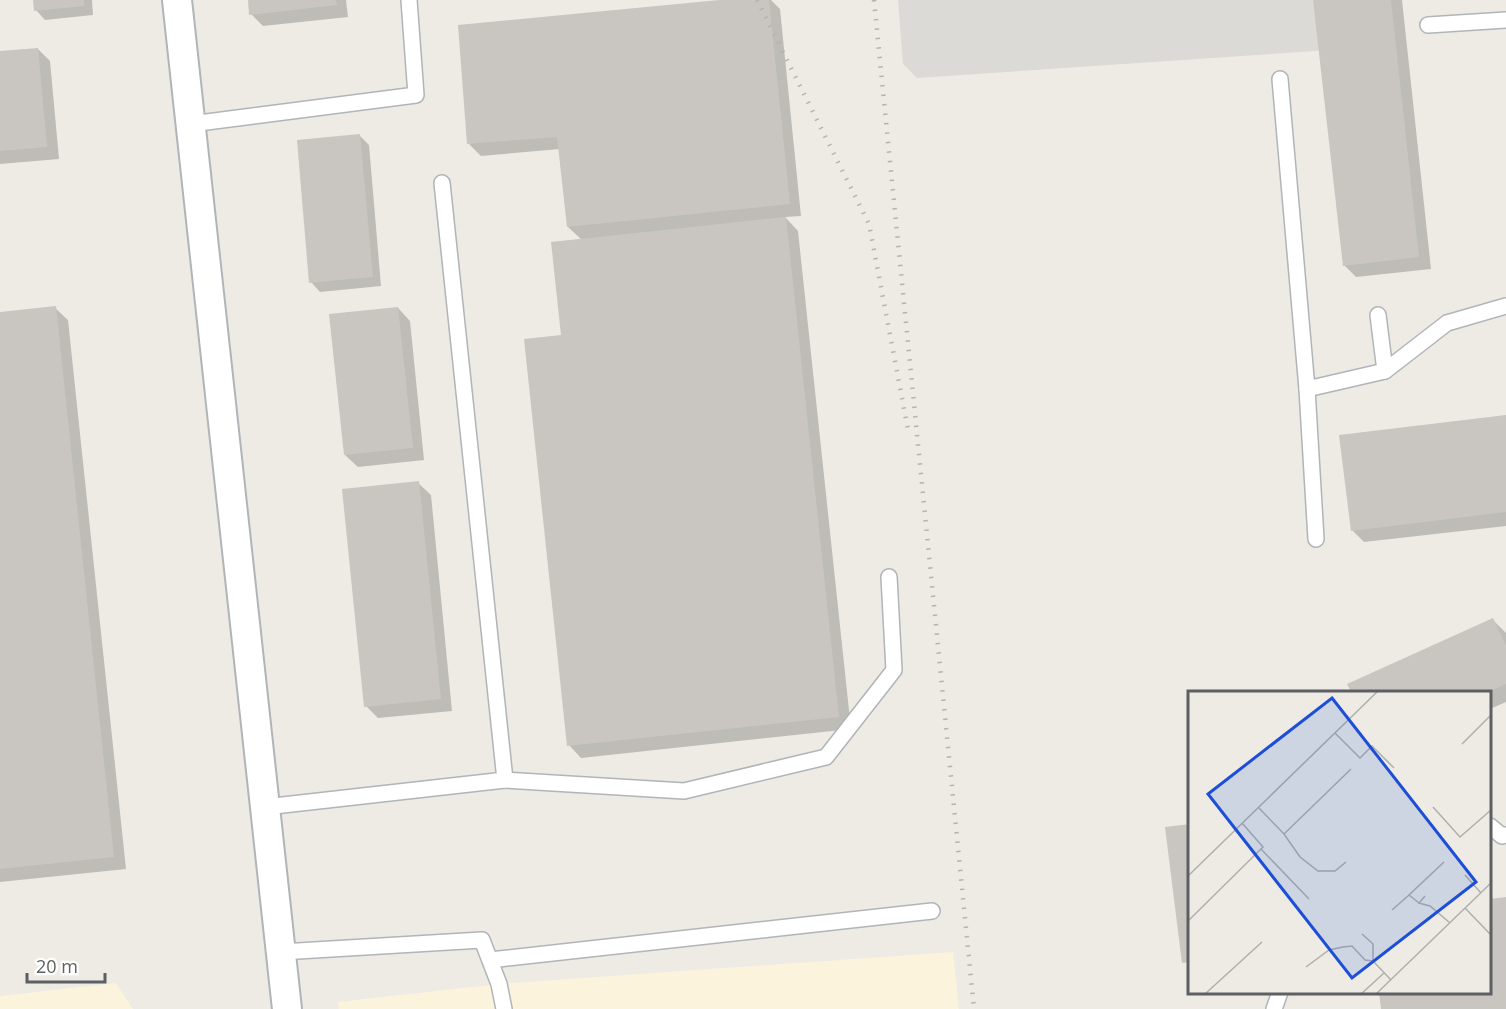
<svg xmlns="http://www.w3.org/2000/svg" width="1506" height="1009" viewBox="0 0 1506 1009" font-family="'Open Sans',sans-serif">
	<rect width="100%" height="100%" fill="#edebe4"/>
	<g fill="#fbf3dc">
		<polygon points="953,952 959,1009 339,1009 338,1002 499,984"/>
		<polygon points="116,983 133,1009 0,1009 0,996"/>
	</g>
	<polygon fill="#dcdad6" points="898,0 1386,0 1390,46 917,78 903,64"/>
	<g fill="#0003">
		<polygon points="35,0 92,0 93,15 45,20 36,10"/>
		<polygon points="249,0 346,0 348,17 263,26 251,14"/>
		<polygon points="734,0 771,0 780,9 801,216 785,217 798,231 851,729 581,758 569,745 563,337 582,240 568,227 560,149 481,156 469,144"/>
		<polygon points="1315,0 1402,0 1431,269 1356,277 1344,265"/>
		<polygon points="38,49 50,61 59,159 0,164 0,53"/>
		<polygon points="360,136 369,145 381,286 320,292 311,282"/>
		<polygon points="55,308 68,320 126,869 0,882 0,314"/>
		<polygon points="398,308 410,321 424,460 358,467 345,455"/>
		<polygon points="1506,417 1506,526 1364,542 1352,530"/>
		<polygon points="418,483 431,495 452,711 378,718 366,706"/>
		<polygon points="1493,620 1506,633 1506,702 1490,709 1490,692 1352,692 1349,685"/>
		<polygon points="1506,898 1506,1009 1382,1009 1490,992 1490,900"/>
	</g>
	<g fill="#c9c6c1">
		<polygon points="33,0 84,0 84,6 34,11"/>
		<polygon points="248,0 336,0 337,5 249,15"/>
		<polygon points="719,0 769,0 790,204 567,227 557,137 467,144 458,25"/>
		<polygon points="1313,0 1391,0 1419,257 1343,266"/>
		<polygon points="38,48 47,147 0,151 0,51"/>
		<polygon points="360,134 373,277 309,283 297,140"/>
		<polygon points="786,217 839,717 567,746 524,339 561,335 551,242"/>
		<polygon points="56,306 114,857 0,869 0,312"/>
		<polygon points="398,307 413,448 344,455 329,314"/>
		<polygon points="1506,415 1506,512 1351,531 1339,435"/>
		<polygon points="419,481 441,699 364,707 342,489"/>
		<polygon points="1493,618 1506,646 1506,684 1488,692 1351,692 1347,684"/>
		<polygon points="1190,824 1190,962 1182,963 1165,827"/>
		<polygon points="1506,897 1506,1009 1381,1009 1379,992 1490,992 1490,899"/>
	</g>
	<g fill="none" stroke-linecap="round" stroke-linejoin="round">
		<g stroke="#b1b4b8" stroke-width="18">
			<g id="service">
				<polyline points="1428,25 1506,20"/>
				<polyline points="1280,79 1307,389 1385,371"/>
				<polyline points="191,124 416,95 409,0"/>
				<polyline points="1378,315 1385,371 1447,323 1506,306"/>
				<polyline points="1307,389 1316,539"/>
				<polyline points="505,780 684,791 826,757 894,670 889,577"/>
				<polyline points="265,807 505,780 442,183"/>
				<polyline points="1490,826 1502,836 1506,835"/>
				<polyline points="281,952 482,940 499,984 504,1009"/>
				<polyline points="490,960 932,911"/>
				<polyline points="1274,1009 1280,992"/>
			</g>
		</g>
		<g stroke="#b1b4b8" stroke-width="32">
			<polyline id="minor" points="177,0 287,1009"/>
		</g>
		<use href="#service" stroke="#fff" stroke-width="15"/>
		<use href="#minor" stroke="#fff" stroke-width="28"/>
		<g stroke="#b2b3b3" stroke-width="4.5" stroke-dasharray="1.5 8" stroke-linecap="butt">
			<polyline points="757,0 869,224 909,435"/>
			<polyline points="874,0 974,1009"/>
		</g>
	</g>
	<g transform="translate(1188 691)">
		<rect width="303" height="303" fill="#edebe4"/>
		<path fill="none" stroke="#afafac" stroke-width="1.5" d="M147,42L172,67L184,55L206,77M274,53L303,24M70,116L96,143L163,78M245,116L272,146L303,119M96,143L112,166L130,180H147L158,171M73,158L121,208M277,184L293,202M0,185L190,0M237,205L231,212L242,215L262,232M231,212L221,204L256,171M277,217L303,244M204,219L221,204M0,230L75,156L54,132M174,243L185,253V270L203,289M118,276L141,259L155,256L164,255L177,269L185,270M17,303L74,251M173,303L196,282M188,303L303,192"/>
		<path fill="#1d4ed8" fill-opacity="0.15" stroke="#1d4ed8" stroke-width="3" d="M144,7L288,191L164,287L20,103Z"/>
		<rect width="303" height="303" fill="none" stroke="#5c5f63" stroke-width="3"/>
	</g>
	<path d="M27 973v9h78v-9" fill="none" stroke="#5c5f63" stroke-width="3"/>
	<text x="36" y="973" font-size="18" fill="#5c5f63" stroke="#ffffff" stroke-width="4.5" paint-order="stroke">20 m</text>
</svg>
